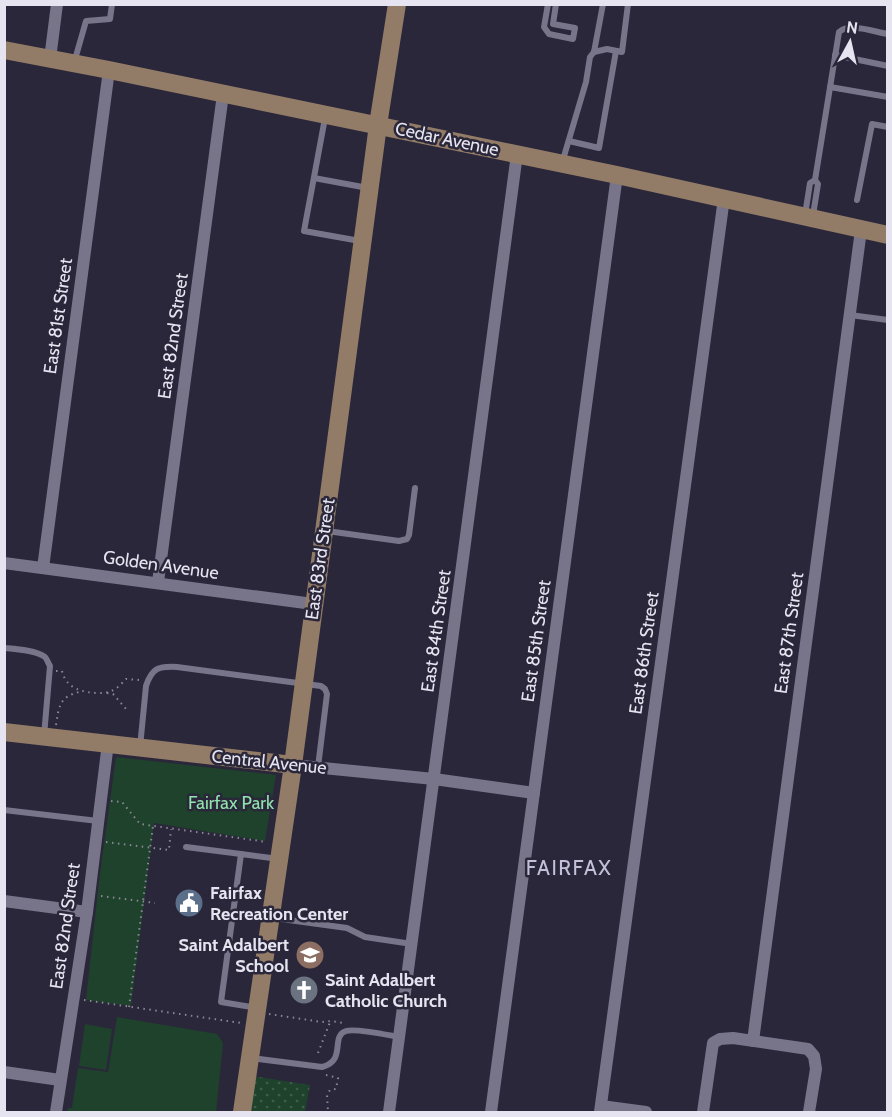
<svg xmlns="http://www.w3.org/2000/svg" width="892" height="1117" viewBox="0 0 892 1117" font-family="Cabin,sans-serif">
	<defs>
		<pattern id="grass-dots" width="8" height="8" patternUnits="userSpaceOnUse" patternTransform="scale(1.5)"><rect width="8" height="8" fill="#1f422c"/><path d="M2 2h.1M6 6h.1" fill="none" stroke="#3f5d4b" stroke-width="1.8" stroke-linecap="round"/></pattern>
	</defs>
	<rect width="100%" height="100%" fill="#2a273a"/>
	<polygon fill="url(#grass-dots)" points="252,1076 310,1085 305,1112 248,1112"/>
	<g fill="#1f422c">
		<polygon points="116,757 276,775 265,841 154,823 131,1006 86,1000 99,881"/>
		<polygon points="117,1017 217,1034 223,1043 216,1112 67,1112 68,1108 72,1108 78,1068 108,1072"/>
		<polygon points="85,1024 112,1029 106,1070 79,1066"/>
	</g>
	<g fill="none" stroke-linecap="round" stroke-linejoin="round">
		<g stroke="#8a8897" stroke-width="2" stroke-dasharray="1.5 4.5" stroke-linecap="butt">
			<path d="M56,671H62C66,688 81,692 96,693C103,693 109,693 115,689C119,687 123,682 126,679L140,680"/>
			<polyline points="107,693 113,694 127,710"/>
			<path d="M56,725C59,707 59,697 79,692"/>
			<polyline points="111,801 122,802 140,824 267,842"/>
			<polyline points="106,842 169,850 171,829"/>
			<polyline points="101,896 155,903"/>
			<polyline points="84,1000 241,1023"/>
			<polyline points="129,1007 153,826"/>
			<polyline points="269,1014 322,1022 331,1021 344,1023"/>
			<polyline points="318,1053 330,1022"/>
			<polyline points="326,1075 338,1078 336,1089 330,1090 327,1095 328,1112"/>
		</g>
		<g stroke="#78758b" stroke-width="6">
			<polyline points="548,4 544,27 549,34 573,39 575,28 553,24 556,4"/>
			<polyline points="594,52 607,49 622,52 628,4"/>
			<polyline points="835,55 888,66"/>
			<polyline points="74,63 86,21 110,19 112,4"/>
			<polyline points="830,87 888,97"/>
			<polyline points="325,118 304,231 360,241"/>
			<polyline points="569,141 599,148 616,51"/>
			<polyline points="562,163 586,82 590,57 594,52 603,4"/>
			<polyline points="314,178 368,188"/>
			<path d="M815,180L839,32C849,22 874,32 888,34"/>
			<polyline points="857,200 872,124 888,127"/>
			<polyline points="805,215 810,183 815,180 818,184 813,215"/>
			<polyline points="850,315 888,320"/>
			<polyline points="327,531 399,541 407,539 409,535 415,488"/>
			<path d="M4,648C15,649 36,650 45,657C47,659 48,663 50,666L44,736"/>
			<path d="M140,747L146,686C152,668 158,666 177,667L321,686L325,689L327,694L318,767"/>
			<polyline points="4,810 98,821"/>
			<polyline points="186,847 241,854"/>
			<polyline points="274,918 347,928 365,937 412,944"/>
			<polyline points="257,1008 221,1002 241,854 279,859"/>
			<path d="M251,1058L322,1067C347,1061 330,1036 346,1031C356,1028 387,1035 399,1037"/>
		</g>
		<g stroke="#78758b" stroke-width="12">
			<polyline points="50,59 57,4"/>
			<polyline points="4,563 313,604"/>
			<polyline points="43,568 109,70"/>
			<polyline points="158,582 223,94"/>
			<polyline points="293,765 434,779 534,793"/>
			<polyline points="4,901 87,912"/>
			<polyline points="753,1041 861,230"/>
			<polyline points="4,1072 60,1080"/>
			<polyline points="601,1106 646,1112"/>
			<polyline points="56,1112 87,912 108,743"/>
			<polyline points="389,1112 517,154"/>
			<polyline points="491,1112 617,175"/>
			<polyline points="600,1112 724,198"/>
			<polyline points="703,1112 713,1043 720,1039 733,1038 808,1049 814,1056 816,1069 809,1112"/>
		</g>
		<g stroke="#937c67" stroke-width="18">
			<polyline points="4,50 109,70 617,175 888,235"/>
			<polyline points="4,732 293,765"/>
			<polyline points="242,1112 293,765 378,125 397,4"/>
		</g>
	</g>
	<defs>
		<g id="civic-disc" transform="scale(1.5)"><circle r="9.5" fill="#5c6f8a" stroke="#2a273a"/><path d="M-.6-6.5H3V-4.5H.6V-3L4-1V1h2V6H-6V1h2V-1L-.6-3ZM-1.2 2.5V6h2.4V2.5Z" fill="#fff"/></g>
		<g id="school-disc" transform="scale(1.5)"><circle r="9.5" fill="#8d6e63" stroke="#2a273a"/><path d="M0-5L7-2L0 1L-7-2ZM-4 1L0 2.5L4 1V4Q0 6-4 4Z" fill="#fff"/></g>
		<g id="church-disc" transform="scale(1.5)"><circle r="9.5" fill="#6b7280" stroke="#2a273a"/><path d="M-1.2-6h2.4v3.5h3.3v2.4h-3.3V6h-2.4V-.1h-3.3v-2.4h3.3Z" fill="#fff"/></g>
	</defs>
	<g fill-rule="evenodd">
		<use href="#civic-disc" x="189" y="903"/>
		<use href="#school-disc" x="310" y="955"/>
		<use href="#church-disc" x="304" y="990"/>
	</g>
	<g text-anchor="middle" stroke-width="5" stroke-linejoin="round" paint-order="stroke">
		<g font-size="18" fill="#e5e4f0" stroke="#2a273a">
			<text transform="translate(447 139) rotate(12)" y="6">Cedar Avenue</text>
			<text transform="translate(58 316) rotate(-82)" y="6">East 81st Street</text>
			<text transform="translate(173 336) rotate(-82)" y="6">East 82nd Street</text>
			<text transform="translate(320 559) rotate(-82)" y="6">East 83rd Street</text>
			<text transform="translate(161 565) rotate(8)" y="6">Golden Avenue</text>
			<text transform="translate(436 631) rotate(-82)" y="6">East 84th Street</text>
			<text transform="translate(789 633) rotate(-82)" y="6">East 87th Street</text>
			<text transform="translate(536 641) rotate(-82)" y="6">East 85th Street</text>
			<text transform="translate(644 653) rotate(-82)" y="6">East 86th Street</text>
			<text transform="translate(269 762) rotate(6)" y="6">Central Avenue</text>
			<text transform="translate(65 926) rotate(-82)" y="6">East 82nd Street</text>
		</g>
		<g font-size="18" fill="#90e3ac" stroke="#2a273a">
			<text x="231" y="809">Fairfax Park</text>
		</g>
		<g font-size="18" font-weight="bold" fill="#e5e4f0" stroke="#2a273a" text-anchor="start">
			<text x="210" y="899">Fairfax<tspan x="210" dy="21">Recreation Center</tspan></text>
			<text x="289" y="951" text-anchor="end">Saint Adalbert<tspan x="289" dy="21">School</tspan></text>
			<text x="325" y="986">Saint Adalbert<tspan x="325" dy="21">Catholic Church</tspan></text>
		</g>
		<g font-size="21" letter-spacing="1.5" fill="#c3c1d9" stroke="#2a273a">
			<text x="569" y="875">FAIRFAX</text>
		</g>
	</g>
	<rect width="892" height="1117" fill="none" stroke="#e5e4f0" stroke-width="12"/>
	<g transform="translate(850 42) rotate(8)" stroke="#2a273a" stroke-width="4.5" paint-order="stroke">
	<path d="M0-4.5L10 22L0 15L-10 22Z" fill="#e5e4f0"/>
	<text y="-9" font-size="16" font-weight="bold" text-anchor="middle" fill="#e5e4f0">N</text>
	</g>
</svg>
